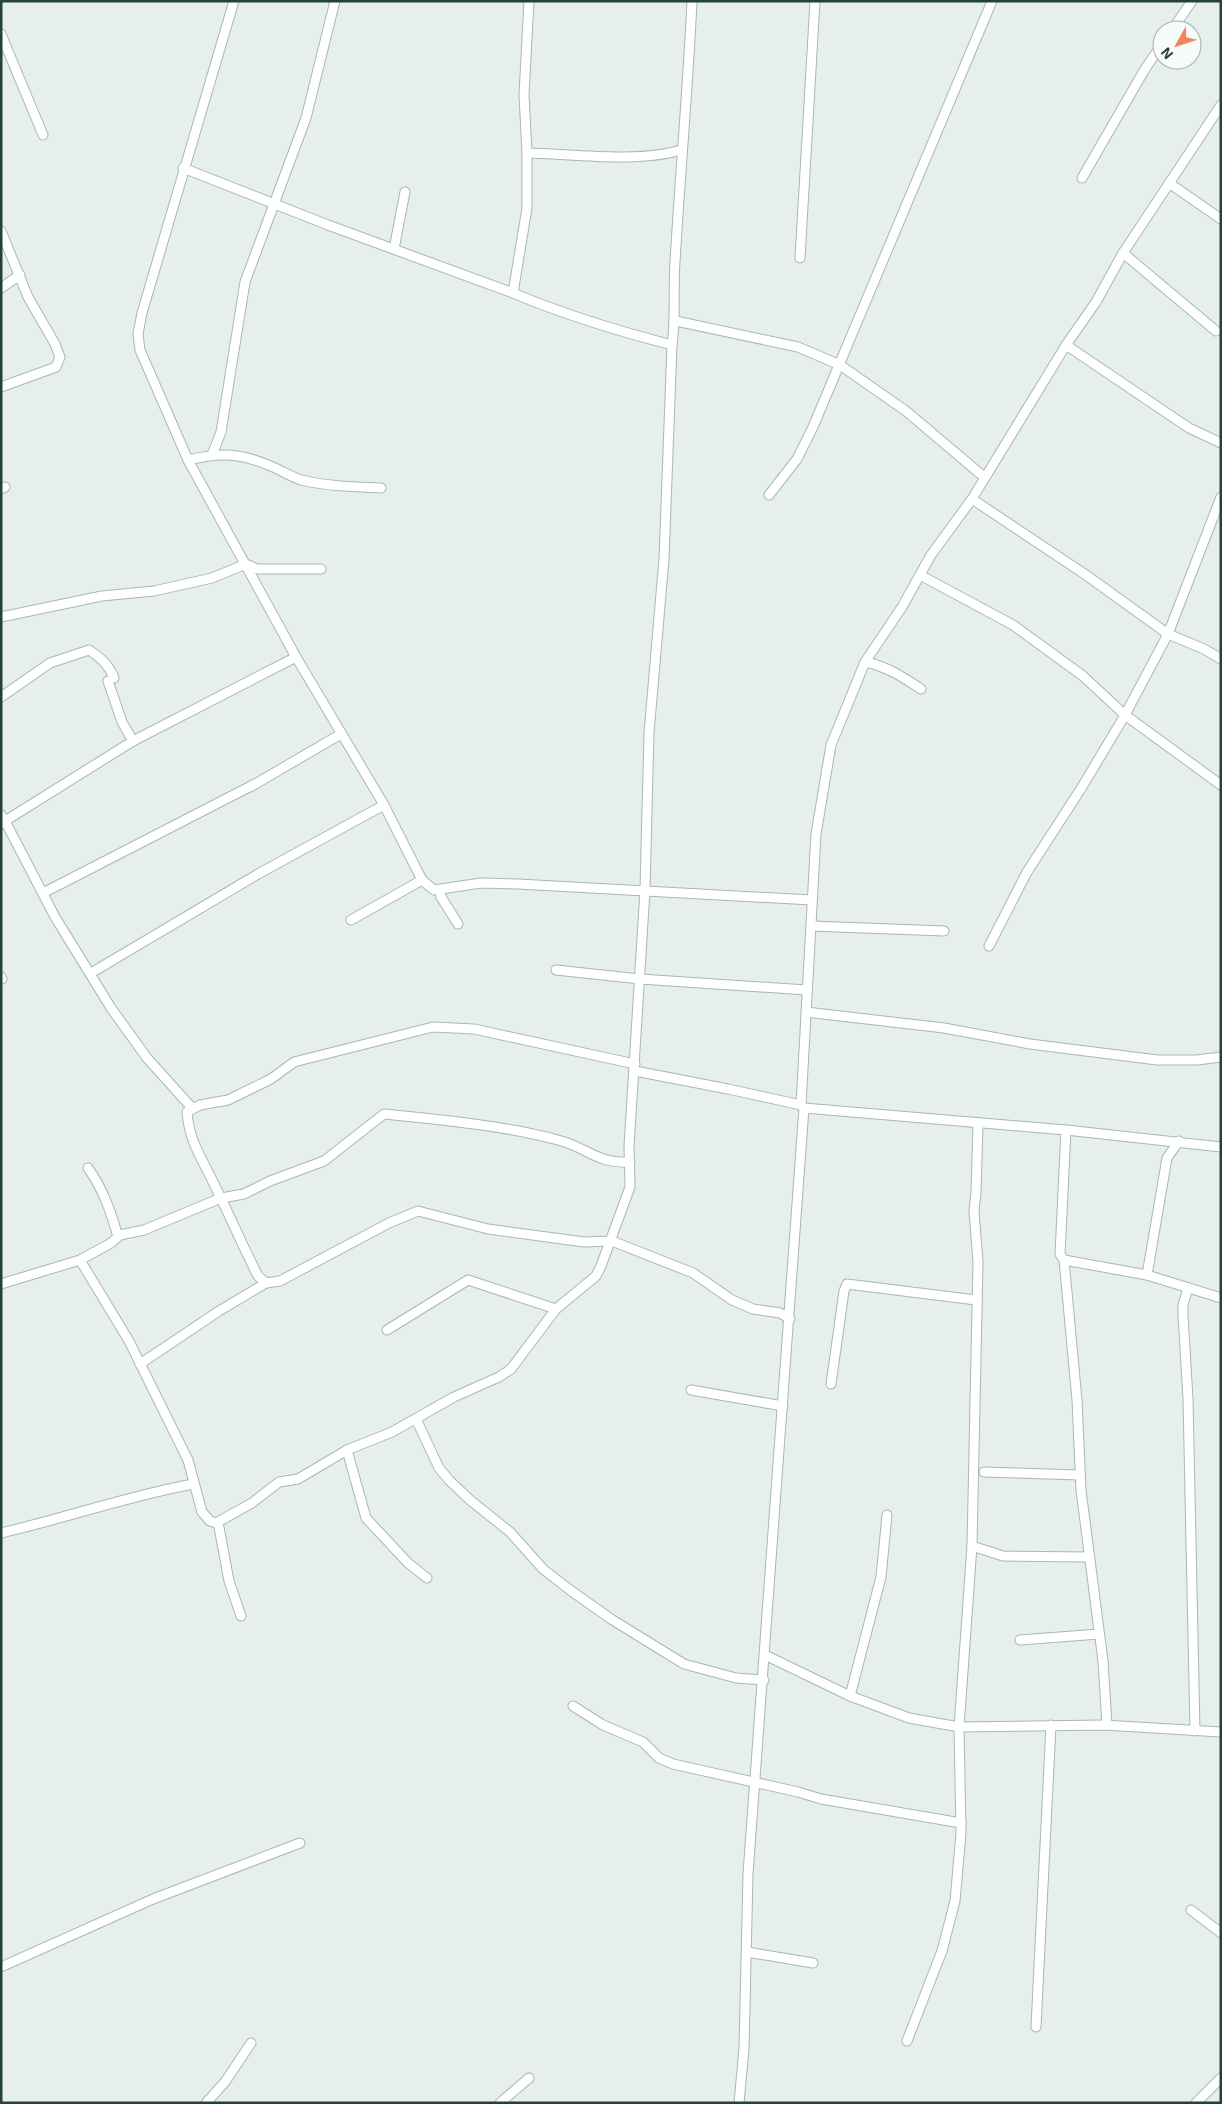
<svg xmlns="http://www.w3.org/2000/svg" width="1222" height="2104" viewBox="0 0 1222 2104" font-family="'Exo 2',sans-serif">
	<rect width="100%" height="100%" fill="#e6efeb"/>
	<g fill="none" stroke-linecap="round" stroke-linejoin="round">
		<g stroke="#a8b8b2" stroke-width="11">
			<g id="street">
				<polyline points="234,1 142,313 138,334 140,350 188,460 296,657 384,805 422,880 434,890 481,883 518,884 812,900"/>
				<path d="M529,1L524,95L527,153V208L513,293C565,315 618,331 672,345C676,317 673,290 675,262C680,175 688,88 692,1"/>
				<polyline points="1172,30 1192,1"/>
				<polyline points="1,34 43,135"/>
				<polyline points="1221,105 1123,253 1096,302 1066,345 972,499 931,555 902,607 865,662 831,745 816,834 801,1105 804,1108 1066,1130 1060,1254 1064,1260 1147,1275 1221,1298"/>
				<path d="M527,153C573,154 638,163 681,150"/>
				<polyline points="183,168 328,225 513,293"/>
				<polyline points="1082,178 1145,69 1162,44"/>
				<polyline points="1169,183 1221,219"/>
				<polyline points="1,231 28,297 55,344 60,357 56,367 1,387"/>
				<polyline points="394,249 405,192"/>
				<polyline points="1123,253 1216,331"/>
				<polyline points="800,258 815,1"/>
				<polyline points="1,288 20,275"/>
				<polyline points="676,321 798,347 840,365 906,411 984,477"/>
				<polyline points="1066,345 1189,428 1221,443"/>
				<polyline points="212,455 221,432 245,282 306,118 335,1"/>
				<path d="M188,460C222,452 241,453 273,467C282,471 292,477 301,480C327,486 354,487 381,488"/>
				<polyline points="1,489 5,487"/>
				<polyline points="769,495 797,459 813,427 992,1"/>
				<polyline points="972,499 1086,575 1168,634 1204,649 1221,659"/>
				<polyline points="920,575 1013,625 1083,676 1125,715 1221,785"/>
				<polyline points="1,617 102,596 154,591 212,578 246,564 257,569 321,569"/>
				<path d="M865,662C886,666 903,677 921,689"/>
				<polyline points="108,681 122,722 133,741"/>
				<path d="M1,697L50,663L89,650C101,658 109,665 114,678"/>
				<polyline points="250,787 341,734"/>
				<polyline points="1,815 5,821 133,741 296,657"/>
				<polyline points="1,824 5,821 55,917 111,1008 147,1058 192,1108"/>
				<polyline points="440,890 441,897 458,924"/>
				<polyline points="43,893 255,784"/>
				<polyline points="351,920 422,880"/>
				<polyline points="811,926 944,931"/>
				<polyline points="989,946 1027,872 1082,787 1125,715 1168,634 1221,497"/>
				<polyline points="556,970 640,979 807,990"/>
				<polyline points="91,973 258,874 384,805"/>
				<polyline points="1,977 2,979"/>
				<polyline points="806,1012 944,1028 1030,1044 1157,1060 1197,1060 1221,1057"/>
				<path d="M635,1064L474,1029L433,1027L294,1062L271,1079L228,1100L200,1105L187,1112C189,1142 203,1160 215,1186C230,1216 243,1247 258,1276L266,1283L280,1281L389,1223L418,1211L488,1229L584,1242L612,1241L693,1273L732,1300L753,1309L780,1313L790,1319"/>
				<polyline points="635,1071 728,1089 801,1105"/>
				<polyline points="1066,1130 1221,1147"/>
				<path d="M88,1168C103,1189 111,1212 118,1237"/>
				<polyline points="80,1260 129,1341 177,1438 188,1460 202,1512 210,1521 216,1523 252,1503 279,1482 298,1479 347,1450 392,1432 454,1397 499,1377 511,1369 556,1309 596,1276 601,1266 630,1187 629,1146 645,890 649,733 664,559 672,345"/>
				<polyline points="1064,1260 1077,1400 1081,1490 1103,1661 1107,1725"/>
				<polyline points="1147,1275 1167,1158 1179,1141"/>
				<path d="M1,1284L80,1260L111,1243L120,1235L144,1230L221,1198L244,1194L270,1181L324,1161L384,1114C443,1120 501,1125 558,1140C587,1147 596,1164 630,1162"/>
				<polyline points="1188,1288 1183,1305 1183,1315 1188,1399 1195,1731"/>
				<polyline points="387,1330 468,1280 556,1309"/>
				<polyline points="140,1364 219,1311 266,1283"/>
				<polyline points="831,1384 844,1291 847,1284 976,1300"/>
				<polyline points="691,1390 783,1406"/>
				<polyline points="416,1419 439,1468 449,1480 470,1500 510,1532 543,1569 570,1590 611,1619 684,1664 736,1678 764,1680"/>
				<polyline points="347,1450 366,1518 408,1563 427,1578"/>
				<polyline points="984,1472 1080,1475"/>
				<polyline points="216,1523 218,1522 229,1581 241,1616"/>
				<path d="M1,1533C66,1518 128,1496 193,1484"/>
				<polyline points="972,1546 1003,1556 1089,1557"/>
				<polyline points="1020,1640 1099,1634"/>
				<polyline points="765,1655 850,1696 909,1718 959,1727 1103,1725 1221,1732"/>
				<polyline points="850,1696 881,1577 887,1515"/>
				<polyline points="573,1706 603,1725 643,1742 659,1758 673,1764 798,1792 821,1799 961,1823"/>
				<polyline points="1191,1910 1221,1933"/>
				<polyline points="747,1952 813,1963"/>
				<polyline points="1,1967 153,1899 300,1843"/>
				<polyline points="1036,2027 1051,1725"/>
				<polyline points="907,2041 942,1951 955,1901 961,1833 959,1727 972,1546 978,1262 974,1211 976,1192 978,1124"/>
				<polyline points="206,2103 225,2082 251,2043"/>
				<polyline points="500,2103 529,2078"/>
				<polyline points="739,2103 744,2049 748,1874 804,1108"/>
				<polyline points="1196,2103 1221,2078"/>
			</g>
		</g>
		<use href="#street" stroke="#fff" stroke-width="9"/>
	</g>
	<rect width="1222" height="2104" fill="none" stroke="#24423a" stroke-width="5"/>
	<g transform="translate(1177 45) rotate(230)"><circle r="24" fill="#f7fbf9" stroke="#a3b1ad"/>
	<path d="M0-4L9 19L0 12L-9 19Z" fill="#f4845f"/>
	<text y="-8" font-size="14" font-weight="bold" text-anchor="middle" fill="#24423a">N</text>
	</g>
</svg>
